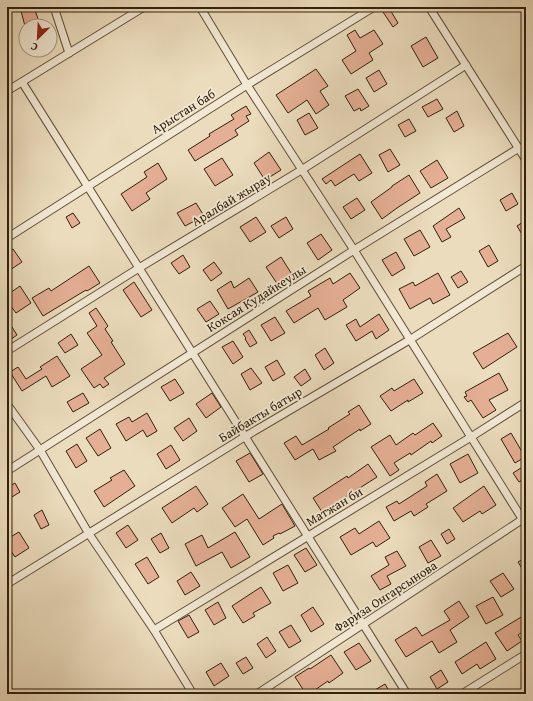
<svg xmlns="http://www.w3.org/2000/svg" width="533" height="701" viewBox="0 0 533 701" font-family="'Gentium Book Plus',serif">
	<rect width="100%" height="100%" fill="#ebdcbd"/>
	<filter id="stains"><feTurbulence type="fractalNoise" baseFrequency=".005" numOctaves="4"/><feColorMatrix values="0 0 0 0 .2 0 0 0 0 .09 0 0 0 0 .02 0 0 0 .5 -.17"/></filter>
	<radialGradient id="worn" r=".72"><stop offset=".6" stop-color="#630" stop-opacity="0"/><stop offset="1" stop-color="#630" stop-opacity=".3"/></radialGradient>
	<g fill="#e5af95" stroke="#31200b">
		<polygon points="21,7 34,7 39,22 25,26 21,11 22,11"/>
		<polygon points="389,8 398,23 393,27 383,12"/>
		<polygon points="355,30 360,38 374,30 383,44 369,53 373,60 351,74 342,60 356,51 347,35"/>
		<polygon points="426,37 438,58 423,67 411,46"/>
		<polygon points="316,69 328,86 320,91 329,105 316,114 307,100 288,113 276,95"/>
		<polygon points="379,70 387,84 374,92 366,78"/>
		<polygon points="358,89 369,106 361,111 360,108 354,111 345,96"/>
		<polygon points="437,99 443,109 428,117 422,107"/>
		<polygon points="246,106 251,114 246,116 249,121 235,130 238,135 195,161 188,150 210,136 209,134 234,119 231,115"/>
		<polygon points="457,111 464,126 454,132 446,118"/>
		<polygon points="309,113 318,128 305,135 297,120"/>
		<polygon points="409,119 416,131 405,137 398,125"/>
		<polygon points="390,149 400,165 388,172 379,155"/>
		<polygon points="269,152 281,170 265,180 254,163"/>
		<polygon points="360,154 372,173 359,181 354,174 335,186 331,180 326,184 322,179"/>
		<polygon points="222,158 233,175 215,186 204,169"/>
		<polygon points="437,160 448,178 431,188 420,171"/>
		<polygon points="158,163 167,179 146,193 150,199 132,211 121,194 147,177 144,172"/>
		<polygon points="409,175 420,193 397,208 382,219 371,202 392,187 392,186"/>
		<polygon points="512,193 518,204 506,211 500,200"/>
		<polygon points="357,198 365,210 351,219 343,207"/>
		<polygon points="196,203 204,216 185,226 177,213"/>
		<polygon points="459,208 465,218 446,229 451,237 442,242 433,226"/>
		<polygon points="73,213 80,223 72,228 66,217"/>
		<polygon points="256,217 266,232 250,242 240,227"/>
		<polygon points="286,217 293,229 279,238 271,226"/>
		<polygon points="526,220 526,241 517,226"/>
		<polygon points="420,230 430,247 414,256 404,239"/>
		<polygon points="321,234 332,250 318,260 307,243"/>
		<polygon points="489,245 498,261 488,267 479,251"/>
		<polygon points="13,249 22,262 7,272 7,252"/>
		<polygon points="396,252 405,268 392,276 382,260"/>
		<polygon points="183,255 190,267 179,274 171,263"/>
		<polygon points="281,257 293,276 278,285 266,267"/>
		<polygon points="214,262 222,273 211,281 203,270"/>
		<polygon points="89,266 100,283 87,291 86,290 43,316 32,298 49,288 51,291"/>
		<polygon points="461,271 468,282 458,288 451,277"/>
		<polygon points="350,273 360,288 343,300 347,307 325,320 318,308 294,323 286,311 311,296 308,291 330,278 333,284"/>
		<polygon points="438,273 450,295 433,304 430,298 410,309 399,289 413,282 415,286"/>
		<polygon points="249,278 258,292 228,309 217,290 231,281 234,288"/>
		<polygon points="134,282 152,310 141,317 123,290"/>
		<polygon points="20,286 31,303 16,313 7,301 7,295"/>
		<polygon points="210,301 219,314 206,322 197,309"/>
		<polygon points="96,308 108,326 105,329 113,341 111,342 125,364 104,378 109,384 103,388 100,384 94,388 81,369 102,355 87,333 97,326 89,313"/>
		<polygon points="379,314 389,330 376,339 372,331 356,341 346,325 356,319 360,327"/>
		<polygon points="275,317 285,333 271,341 261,325"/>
		<polygon points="12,327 17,335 7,342 7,330"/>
		<polygon points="249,330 257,343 250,347 245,339 246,338 243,334"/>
		<polygon points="508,333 517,347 483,369 473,353"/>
		<polygon points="71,334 78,345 65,353 58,343"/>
		<polygon points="233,341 243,357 233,364 222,347"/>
		<polygon points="325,348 334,363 324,370 315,355"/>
		<polygon points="57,356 70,376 52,387 46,376 22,391 10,372 18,367 26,379 42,369 40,367"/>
		<polygon points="277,360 285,374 273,381 265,367"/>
		<polygon points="251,368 262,383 250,390 241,374"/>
		<polygon points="305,369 311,379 301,386 294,377"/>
		<polygon points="499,373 508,390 489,400 496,410 483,418 471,400 468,402 464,397 467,396 465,392"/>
		<polygon points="175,379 184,393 170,401 161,387"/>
		<polygon points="414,379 423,393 408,402 408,400 391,411 380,396 392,388 394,391"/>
		<polygon points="83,393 89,403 73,412 67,402"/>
		<polygon points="212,393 221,407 206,418 196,404"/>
		<polygon points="359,405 371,424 360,431 360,429 333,447 336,451 319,460 313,449 295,460 284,443 296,436 302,445 329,429 328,428 350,414 348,412"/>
		<polygon points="147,413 157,431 147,437 143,430 126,441 116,424 129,417 132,422"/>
		<polygon points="189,418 197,431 183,441 174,428"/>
		<polygon points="433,423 442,436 432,443 431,441 411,455 410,453 394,463 399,470 390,476 371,447 390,435 396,445 413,433 415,435"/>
		<polygon points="100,429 111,448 98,456 86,438"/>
		<polygon points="511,433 525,457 515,463 501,439"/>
		<polygon points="77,444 87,461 76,468 66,451"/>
		<polygon points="171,445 180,460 166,469 157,454"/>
		<polygon points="250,453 263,474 249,482 236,461"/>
		<polygon points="468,454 478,473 460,483 450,464"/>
		<polygon points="368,464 377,477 322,512 313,498 347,476 348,478"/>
		<polygon points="521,468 526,475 526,478 519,482 513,473"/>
		<polygon points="124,470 135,486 104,507 94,491 112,480 110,478"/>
		<polygon points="437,474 447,491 426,504 428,507 414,516 411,511 394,521 386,507 397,501 399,504 427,486 425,482"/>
		<polygon points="15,483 20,492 7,500 7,488"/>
		<polygon points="196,486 208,504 197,512 194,508 172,523 162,508"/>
		<polygon points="484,486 496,505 482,514 480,511 463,522 453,508"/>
		<polygon points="243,494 259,519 282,504 295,526 280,534 279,533 273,536 274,538 263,545 247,519 235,527 222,508"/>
		<polygon points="42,510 49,525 41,529 34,515"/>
		<polygon points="379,521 390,538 376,547 373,542 351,555 340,537 355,528 359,534"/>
		<polygon points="128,525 138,540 126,548 116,533"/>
		<polygon points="449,529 455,539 447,544 441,534"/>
		<polygon points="19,532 29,548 15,557 7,545 7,539"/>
		<polygon points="235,532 250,557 231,568 222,552 196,566 185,544 202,535 208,548"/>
		<polygon points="161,533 169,548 160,553 151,539"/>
		<polygon points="431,540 441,556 428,563 419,547"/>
		<polygon points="306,548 317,565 305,572 294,555"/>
		<polygon points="397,551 406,566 387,576 391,584 380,590 371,576 389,565 385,557"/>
		<polygon points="147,557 159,577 148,584 135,564"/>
		<polygon points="526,557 526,575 518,562"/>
		<polygon points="288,565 298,583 283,591 273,573"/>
		<polygon points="191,572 200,586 185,595 177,581"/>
		<polygon points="503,573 514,589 501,597 490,581"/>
		<polygon points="261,587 271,603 253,613 255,616 243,623 232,606"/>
		<polygon points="493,597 503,615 486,624 476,606"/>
		<polygon points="459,601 469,617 450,630 457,642 439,653 432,641 406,657 395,640 416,627 422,636 450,620 444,611"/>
		<polygon points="218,602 226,618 214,625 205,610"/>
		<polygon points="313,607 324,624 311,632 301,615"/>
		<polygon points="526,614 526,629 518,635 522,641 507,651 495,633"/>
		<polygon points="189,615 199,632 188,638 178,621"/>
		<polygon points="291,625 301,641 289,648 279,632"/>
		<polygon points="267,637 276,651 266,658 257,644"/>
		<polygon points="486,642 496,659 480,669 477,664 462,674 455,662"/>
		<polygon points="359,643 371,661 356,670 344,652"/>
		<polygon points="331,655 343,673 329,683 328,681 309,694 306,694 295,677 309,668 310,669"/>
		<polygon points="246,657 253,668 243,674 236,663"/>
		<polygon points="221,663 229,676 214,686 206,672"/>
		<polygon points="441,670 448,682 437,689 430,677"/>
		<polygon points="385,684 391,694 368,694"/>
	</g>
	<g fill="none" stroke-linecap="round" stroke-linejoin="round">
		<g stroke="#604f38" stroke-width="9">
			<g id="street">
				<polyline points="54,7 69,53"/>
				<polyline points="200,7 247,85 354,250 526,525"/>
				<polyline points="429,7 526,160"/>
				<polyline points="22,82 407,694"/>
				<polyline points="7,91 144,7"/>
				<polyline points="7,238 247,85 374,7"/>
				<polyline points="7,351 139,268 303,169 466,65"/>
				<polyline points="7,404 40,450 89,534 154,630 193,694"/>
				<polyline points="7,471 354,250 519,148"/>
				<polyline points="7,584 246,436 411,339 526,266"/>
				<polyline points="154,630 471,437 526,402"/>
				<polyline points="257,694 526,517"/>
				<polyline points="462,694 526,654"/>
			</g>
		</g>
		<use href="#street" stroke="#f2e8d4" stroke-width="7"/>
	</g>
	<g text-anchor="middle" stroke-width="3.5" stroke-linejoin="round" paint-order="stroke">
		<g font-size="13" fill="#31200b" stroke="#f2e8d4">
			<text transform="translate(183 111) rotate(-32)" y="5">Арыстан баб</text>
			<text transform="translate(231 199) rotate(-31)" y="5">Аралбай жырау</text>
			<text transform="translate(256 298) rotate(-32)" y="5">Коксая Кудайкеулы</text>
			<text transform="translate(260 414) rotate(-31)" y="5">Байбакты батыр</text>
			<text transform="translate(334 506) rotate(-31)" y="5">Матжан би</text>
			<text transform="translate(385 596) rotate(-33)" y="5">Фариза Онгарсынова</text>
		</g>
	</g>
	<rect width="533" height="701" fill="none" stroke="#ebdcbd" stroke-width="24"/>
	<rect x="8" y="8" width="517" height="685" fill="none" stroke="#31200b" stroke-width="2"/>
	<rect x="12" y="12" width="509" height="677" fill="none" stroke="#31200b"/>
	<g transform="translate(38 38) rotate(204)"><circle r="19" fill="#f2e8d4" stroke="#a59884"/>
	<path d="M0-3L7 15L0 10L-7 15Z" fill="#8f2418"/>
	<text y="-6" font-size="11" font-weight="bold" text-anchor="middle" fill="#31200b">С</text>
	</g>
	<rect width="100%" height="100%" filter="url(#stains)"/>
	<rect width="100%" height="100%" fill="url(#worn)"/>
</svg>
